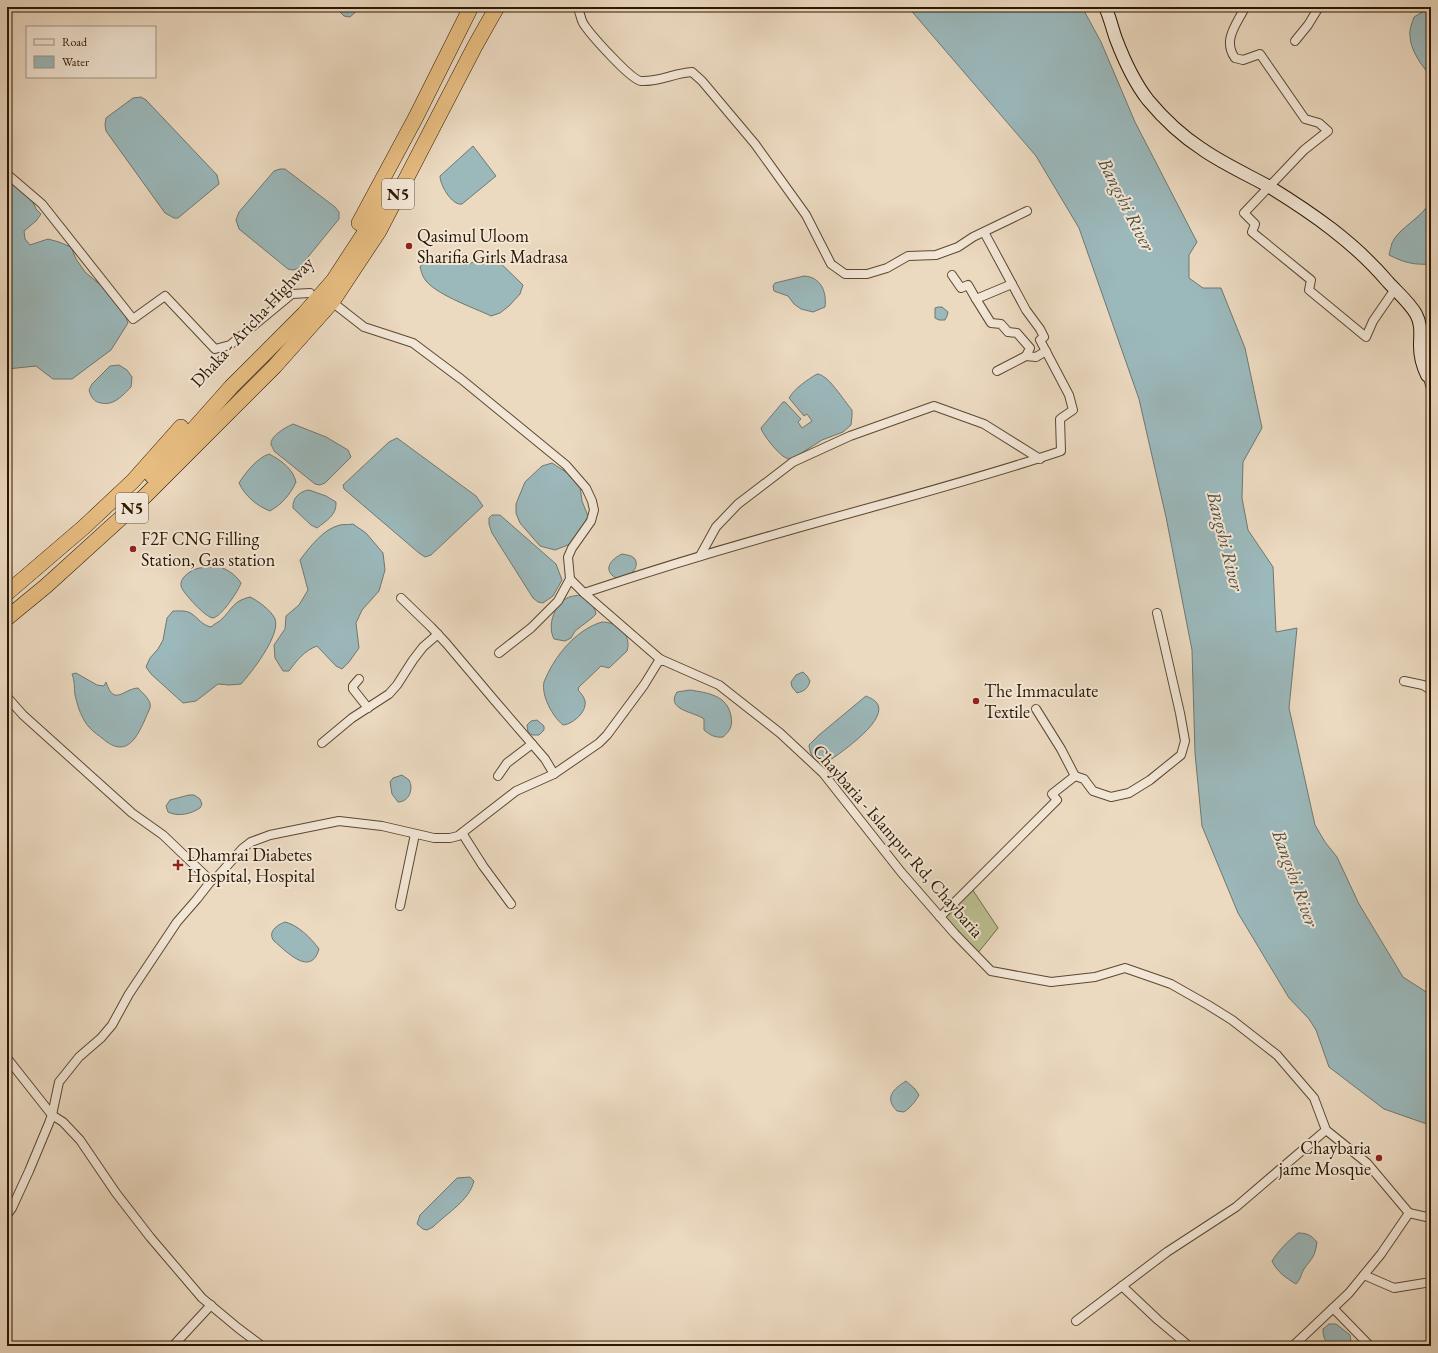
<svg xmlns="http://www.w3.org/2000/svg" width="1438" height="1353" viewBox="0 0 1438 1353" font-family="'EB Garamond',serif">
	<rect width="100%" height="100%" fill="#ebd9c0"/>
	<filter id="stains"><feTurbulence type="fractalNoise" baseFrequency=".005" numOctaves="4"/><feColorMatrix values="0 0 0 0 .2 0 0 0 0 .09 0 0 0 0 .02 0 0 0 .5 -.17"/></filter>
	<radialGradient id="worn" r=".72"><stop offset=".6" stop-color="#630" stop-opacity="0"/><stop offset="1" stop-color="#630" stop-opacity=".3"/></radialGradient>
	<polygon fill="#bbbe90" stroke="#746b48" points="972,889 998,928 977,954 945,916"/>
	<g fill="#9bb8bb" stroke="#6f7870">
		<polygon points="335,7 361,7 350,17 344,16"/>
		<polygon points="908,7 1082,7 1101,42 1135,122 1197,242 1189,255 1189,278 1203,288 1221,288 1245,348 1262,428 1243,462 1242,498 1248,530 1273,567 1276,632 1297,628 1289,708 1315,825 1325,842 1337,857 1359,904 1403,977 1431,995 1431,1124 1424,1123 1384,1109 1329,1067 1316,1030 1309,1019 1289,998 1238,913 1202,826 1195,753 1192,650 1166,517 1139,399 1079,228 1036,156"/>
		<path d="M1431,7V76C1422,67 1410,49 1410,36C1409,30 1412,23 1414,17Z"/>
		<polygon points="141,97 146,100 217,175 219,184 178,218 174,218 165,213 106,131 105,125 106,118 133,98"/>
		<path d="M473,146L496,176L462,204C452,206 440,185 440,176Z"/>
		<polygon points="280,169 285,169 335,207 339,212 339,219 299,268 293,270 288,269 239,229 236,220 239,212 274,171"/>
		<polygon points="7,176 31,198 36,209 41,214 36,221 24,231 25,239 30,245 48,239 59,242 71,247 76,259 85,272 104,288 124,312 128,323 111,350 72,379 53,379 36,366 7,369"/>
		<path d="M1431,200V264C1414,265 1405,263 1389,255C1390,251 1391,247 1392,243C1399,227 1423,218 1431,200Z"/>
		<path d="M440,254C463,266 464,270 485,254L492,255L523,285L520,294L509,306L500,313L491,316C475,308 433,294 424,278C422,275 421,270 420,267L427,257Z"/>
		<path d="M804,276C821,277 827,292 825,307L813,312L801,309L794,304L788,296L774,291L773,286L775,283Z"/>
		<polygon points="938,307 942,307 948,312 947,316 945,320 939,320 935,318 935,308"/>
		<path d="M119,365L127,370L132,377L131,387C123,395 114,406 101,403C94,402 91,397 89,390L92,384L110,366Z"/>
		<path d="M817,374C828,374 844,401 852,410V416L851,425L843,432L822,440L792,459C790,459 787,459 786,458C779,455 762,434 761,428L783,402H785L801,419L798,422L802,428L812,421L807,414L804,416L789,398C795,388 807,380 817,374Z"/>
		<path d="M293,424L326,437L348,450L351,457L325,483L320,485L315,484L274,451C274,450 271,445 271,445C270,435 287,427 293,424Z"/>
		<polygon points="397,438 476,496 483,506 431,555 425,557 419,553 344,489 343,485 389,442"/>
		<path d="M269,454C281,460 293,469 296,482C290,495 282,504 270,511C257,506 245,496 239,483C246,472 257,458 269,454Z"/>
		<polygon points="552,463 572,476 580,486 582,501 588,516 583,527 572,541 568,545 555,550 540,546 520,523 516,513 516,504 525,482 542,466"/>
		<path d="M309,490L326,496L336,502C337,515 326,521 317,528L311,525L293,508C292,498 300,491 309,490Z"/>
		<polygon points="492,515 500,515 556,564 562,580 553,596 543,603 538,602 533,598 492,533 489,524 489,518"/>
		<path d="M353,524L366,533L383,553L385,570L379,591L362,610L356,623L359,648L349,662L342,669L336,666L317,646C304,651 297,660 289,671H283L275,658L274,645L285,629L286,616L299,605L308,590L300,560C310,547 323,529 340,525C344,524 349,525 353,524Z"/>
		<path d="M622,554C626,555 631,555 634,558C639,563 635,572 629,575C625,577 620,577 616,578C602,570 611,559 622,554Z"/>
		<path d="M218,566C228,570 235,574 241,583C239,590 221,617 213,618C206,618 182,592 181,586C180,578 188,573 193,570C199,567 211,567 218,566Z"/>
		<path d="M579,595C586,597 595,606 596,614L592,618L575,631L571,638L565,641L554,639C547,626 554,605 567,598C570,596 575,596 579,595Z"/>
		<path d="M250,597C257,600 272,611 275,619C281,635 251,673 241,684L229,685L218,684L196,701L183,703L151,674L146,667L150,658L158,649L163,640L167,618L173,611C179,611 187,610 192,614C199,619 202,625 211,627C214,624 219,622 222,619C233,608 233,601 250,597Z"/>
		<path d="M602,622C618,622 632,635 627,651L609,668L601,666L579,687L578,690C581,693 584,697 585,701C587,712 573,724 563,725C553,717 541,696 544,682C554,657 575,630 602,622Z"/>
		<path d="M803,672L807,676L810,681C808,688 805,691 797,693L792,687L791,682L796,675Z"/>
		<path d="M76,673L97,685L104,686L106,682C114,707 123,689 138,688C143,694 152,700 150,708C140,730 130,763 102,738C95,733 87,727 83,718C79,711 77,703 75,695C74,687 75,682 72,674Z"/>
		<path d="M690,690C708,693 727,695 731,716C733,726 730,731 723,737C715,738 710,735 704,730V719C695,712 665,710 677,692Z"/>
		<path d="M866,696C870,698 876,700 878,705C886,723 836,756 823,765C814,760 810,755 809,745L819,735Z"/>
		<polygon points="537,720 544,726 544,730 539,735 532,735 528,732 527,725 531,721"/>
		<path d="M402,775L409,780C414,789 409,802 398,802L392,794L390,782L393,778Z"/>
		<path d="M189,795H194L200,799L202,804L200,808C191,814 178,817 168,812L166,806L170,800Z"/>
		<path d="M285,922C298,925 311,938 319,949C311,978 286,951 274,941C267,932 277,925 285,922Z"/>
		<path d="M906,1081L915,1089L919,1095C915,1102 911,1107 904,1112L897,1111C884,1098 893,1089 906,1081Z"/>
		<path d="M470,1177L474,1181C469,1201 448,1212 433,1227L427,1230L423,1229L417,1224L420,1215L457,1178Z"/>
		<path d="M1298,1233C1307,1233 1311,1235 1317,1242C1315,1257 1312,1258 1304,1269C1301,1274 1301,1279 1296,1284C1286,1278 1277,1272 1272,1261C1279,1250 1287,1242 1298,1233Z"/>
		<path d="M1329,1324H1336L1350,1335L1351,1342L1348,1346C1333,1346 1323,1347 1323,1329Z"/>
	</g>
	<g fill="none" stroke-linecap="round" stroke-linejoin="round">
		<g stroke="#5c4830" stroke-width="10">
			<g id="street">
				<path d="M577,7C581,13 580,20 585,26C592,36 631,80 641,81C659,82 674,73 692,72L702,81L755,144L806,215L831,264L845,274H867L887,268L908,256L936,255L958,247L973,237L1027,211"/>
				<path d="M1245,7C1237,24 1222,40 1235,58L1243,60L1260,54L1305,119L1319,123L1328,131L1304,150L1244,213L1255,224L1252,232L1311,280L1309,290L1366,337L1373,321L1395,289"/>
				<polyline points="1295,41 1308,25 1319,7"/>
				<polyline points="7,174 42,204 133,319 165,296 215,349 230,345 292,294 310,293"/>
				<polyline points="952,275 961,288 968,285 976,299 1012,284"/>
				<polyline points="976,299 991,323 1001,324 1008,332 1017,333 1030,348 1026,356 1036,357 1046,351"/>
				<polyline points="332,302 364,327 413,343 461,379 566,465 586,488 592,501 594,510 591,521 572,548 568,557 570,579 558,601 531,628 499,653"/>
				<polyline points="997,371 1026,356"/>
				<polyline points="1427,375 1431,388"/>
				<polyline points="700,556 716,527 738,504 793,462 850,436 934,406 984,424 1040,459"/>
				<polyline points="570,579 584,593"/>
				<polyline points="401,598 431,627 446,643 495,701 545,759 554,774"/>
				<path d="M660,659L584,593C647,572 709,553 773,535C869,507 966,483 1061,451L1060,419L1073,410L1069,395L1040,340L1044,337L1040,329L1026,310L984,232"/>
				<polyline points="359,679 353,686 353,689 368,708"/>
				<polyline points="1404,681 1423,685 1431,690"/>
				<polyline points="7,697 23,715 132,813 163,835 211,881"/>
				<polyline points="322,743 352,718 389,694 397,685 413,660 423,647 438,634"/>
				<polyline points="498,776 507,763 532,744"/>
				<polyline points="1075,776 1084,779 1093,791 1111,797 1129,793 1150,780 1181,755 1185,741 1180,713 1157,613"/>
				<polyline points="462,833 483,866 511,904"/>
				<polyline points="400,906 415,834"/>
				<polyline points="940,917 1057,800 1052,794 1075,776 1061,749 1036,709"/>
				<polyline points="7,1058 52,1115 63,1122 80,1140 116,1193 150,1237 202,1298 238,1328 262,1346"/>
				<polyline points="1409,1213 1431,1218"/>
				<polyline points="7,1215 12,1208 29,1171 49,1123 52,1115 59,1082 79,1057 101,1038 112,1025 129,994 177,922 197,899 211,881 218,876 242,849 251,842 270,835 339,821 382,826 434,838 450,838 458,836 516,791 554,774 599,743 607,735 644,685 660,659 719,685 780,733 823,773 901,872 955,934 991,971 1051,982 1095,977 1125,968 1171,984 1208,1005 1232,1020 1277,1055 1314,1098 1326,1130 1367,1163 1409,1213"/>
				<polyline points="1364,1275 1394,1288 1431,1282"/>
				<polyline points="1122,1286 1158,1320 1189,1346"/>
				<polyline points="1333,1308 1370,1346"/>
				<polyline points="1076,1321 1167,1252 1236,1207 1326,1130"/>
				<polyline points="173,1346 211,1305"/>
				<polyline points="1293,1346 1349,1293 1381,1254 1409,1213"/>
			</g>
		</g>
		<g stroke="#2c1800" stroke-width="14">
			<path id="secondary" d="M1105,7C1110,17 1112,28 1116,39C1124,60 1134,82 1148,100C1163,118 1182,136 1202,149C1222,163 1246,174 1268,186C1312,213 1354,242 1388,282C1397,292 1409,302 1416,314C1422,325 1420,334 1420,346C1420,355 1423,367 1427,375H1431"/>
		</g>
		<g stroke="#2c1800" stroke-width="16">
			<g id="highway">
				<polyline points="359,223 416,117 471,7"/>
				<polyline points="152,476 231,387 304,314 333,281 365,232 387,195"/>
				<polyline points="7,593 84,527 133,481 181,427"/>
				<polyline points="7,618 46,586 145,496 275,366 332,302 379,231 475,46 497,7"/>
			</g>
		</g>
		<use href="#street" stroke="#f2e6d6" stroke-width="8"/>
		<use href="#secondary" stroke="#f2e6d6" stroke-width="12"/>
		<use href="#highway" stroke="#e6bc80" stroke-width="15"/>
	</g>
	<g fill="#8f2418" stroke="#f2e6d6" stroke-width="1.5">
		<circle cx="409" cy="246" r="4"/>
		<circle cx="133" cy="549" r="4"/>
		<circle cx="976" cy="701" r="4"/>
		<path d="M176 859h4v4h4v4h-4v4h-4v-4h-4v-4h4z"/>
		<circle cx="1379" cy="1158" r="4"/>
	</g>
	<g text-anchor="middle" stroke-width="4" stroke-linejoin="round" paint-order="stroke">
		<g fill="#f2e6d6" stroke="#675640" stroke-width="1">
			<rect x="382" y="179" width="32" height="30" rx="3"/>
			<rect x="116" y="493" width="32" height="30" rx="3"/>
		</g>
		<g font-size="17" font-weight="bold" fill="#2c1800">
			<text x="398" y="200">N5</text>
			<text x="132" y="514">N5</text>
		</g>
		<g font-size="18" fill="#2c1800" stroke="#f2e6d6" text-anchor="start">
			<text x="417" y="242">Qasimul Uloom<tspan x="417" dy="21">Sharifia Girls Madrasa</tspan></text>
			<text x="141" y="545">F2F CNG Filling<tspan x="141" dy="21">Station, Gas station</tspan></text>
			<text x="984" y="697">The Immaculate<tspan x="984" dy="21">Textile</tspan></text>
			<text x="187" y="861">Dhamrai Diabetes<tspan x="187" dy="21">Hospital, Hospital</tspan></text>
			<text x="1371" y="1154" text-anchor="end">Chaybaria<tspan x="1371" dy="21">jame Mosque</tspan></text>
		</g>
		<g font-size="18" fill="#2c1800" stroke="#f2e6d6">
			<text transform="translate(252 322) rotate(-47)" y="6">Dhaka - Aricha Highway</text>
			<text transform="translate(898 841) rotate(49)" y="6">Chaybaria - Islampur Rd, Chaybaria</text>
		</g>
		<g font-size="19" font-style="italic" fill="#535041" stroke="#f2e6d6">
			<text transform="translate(1127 204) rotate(63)" y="7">Bangshi River</text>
			<text transform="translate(1226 541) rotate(76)" y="7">Bangshi River</text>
			<text transform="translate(1296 878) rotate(70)" y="7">Bangshi River</text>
		</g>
	</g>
	<rect width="1438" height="1353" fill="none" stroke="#ebd9c0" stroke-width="24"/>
	<rect x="8" y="8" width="1422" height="1337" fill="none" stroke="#2c1800" stroke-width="2"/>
	<rect x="12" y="12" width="1414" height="1329" fill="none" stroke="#2c1800"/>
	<rect x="26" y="26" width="130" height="52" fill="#f2e6d6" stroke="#a39480"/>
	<rect x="34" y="39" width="20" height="6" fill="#f2e6d6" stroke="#a39480"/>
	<text x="62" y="46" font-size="12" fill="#2c1800">Road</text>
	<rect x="34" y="56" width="20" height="12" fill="#9bb8bb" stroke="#a39480"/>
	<text x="62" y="66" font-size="12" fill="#2c1800">Water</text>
	<rect width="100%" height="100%" filter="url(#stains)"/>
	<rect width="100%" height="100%" fill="url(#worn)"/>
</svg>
